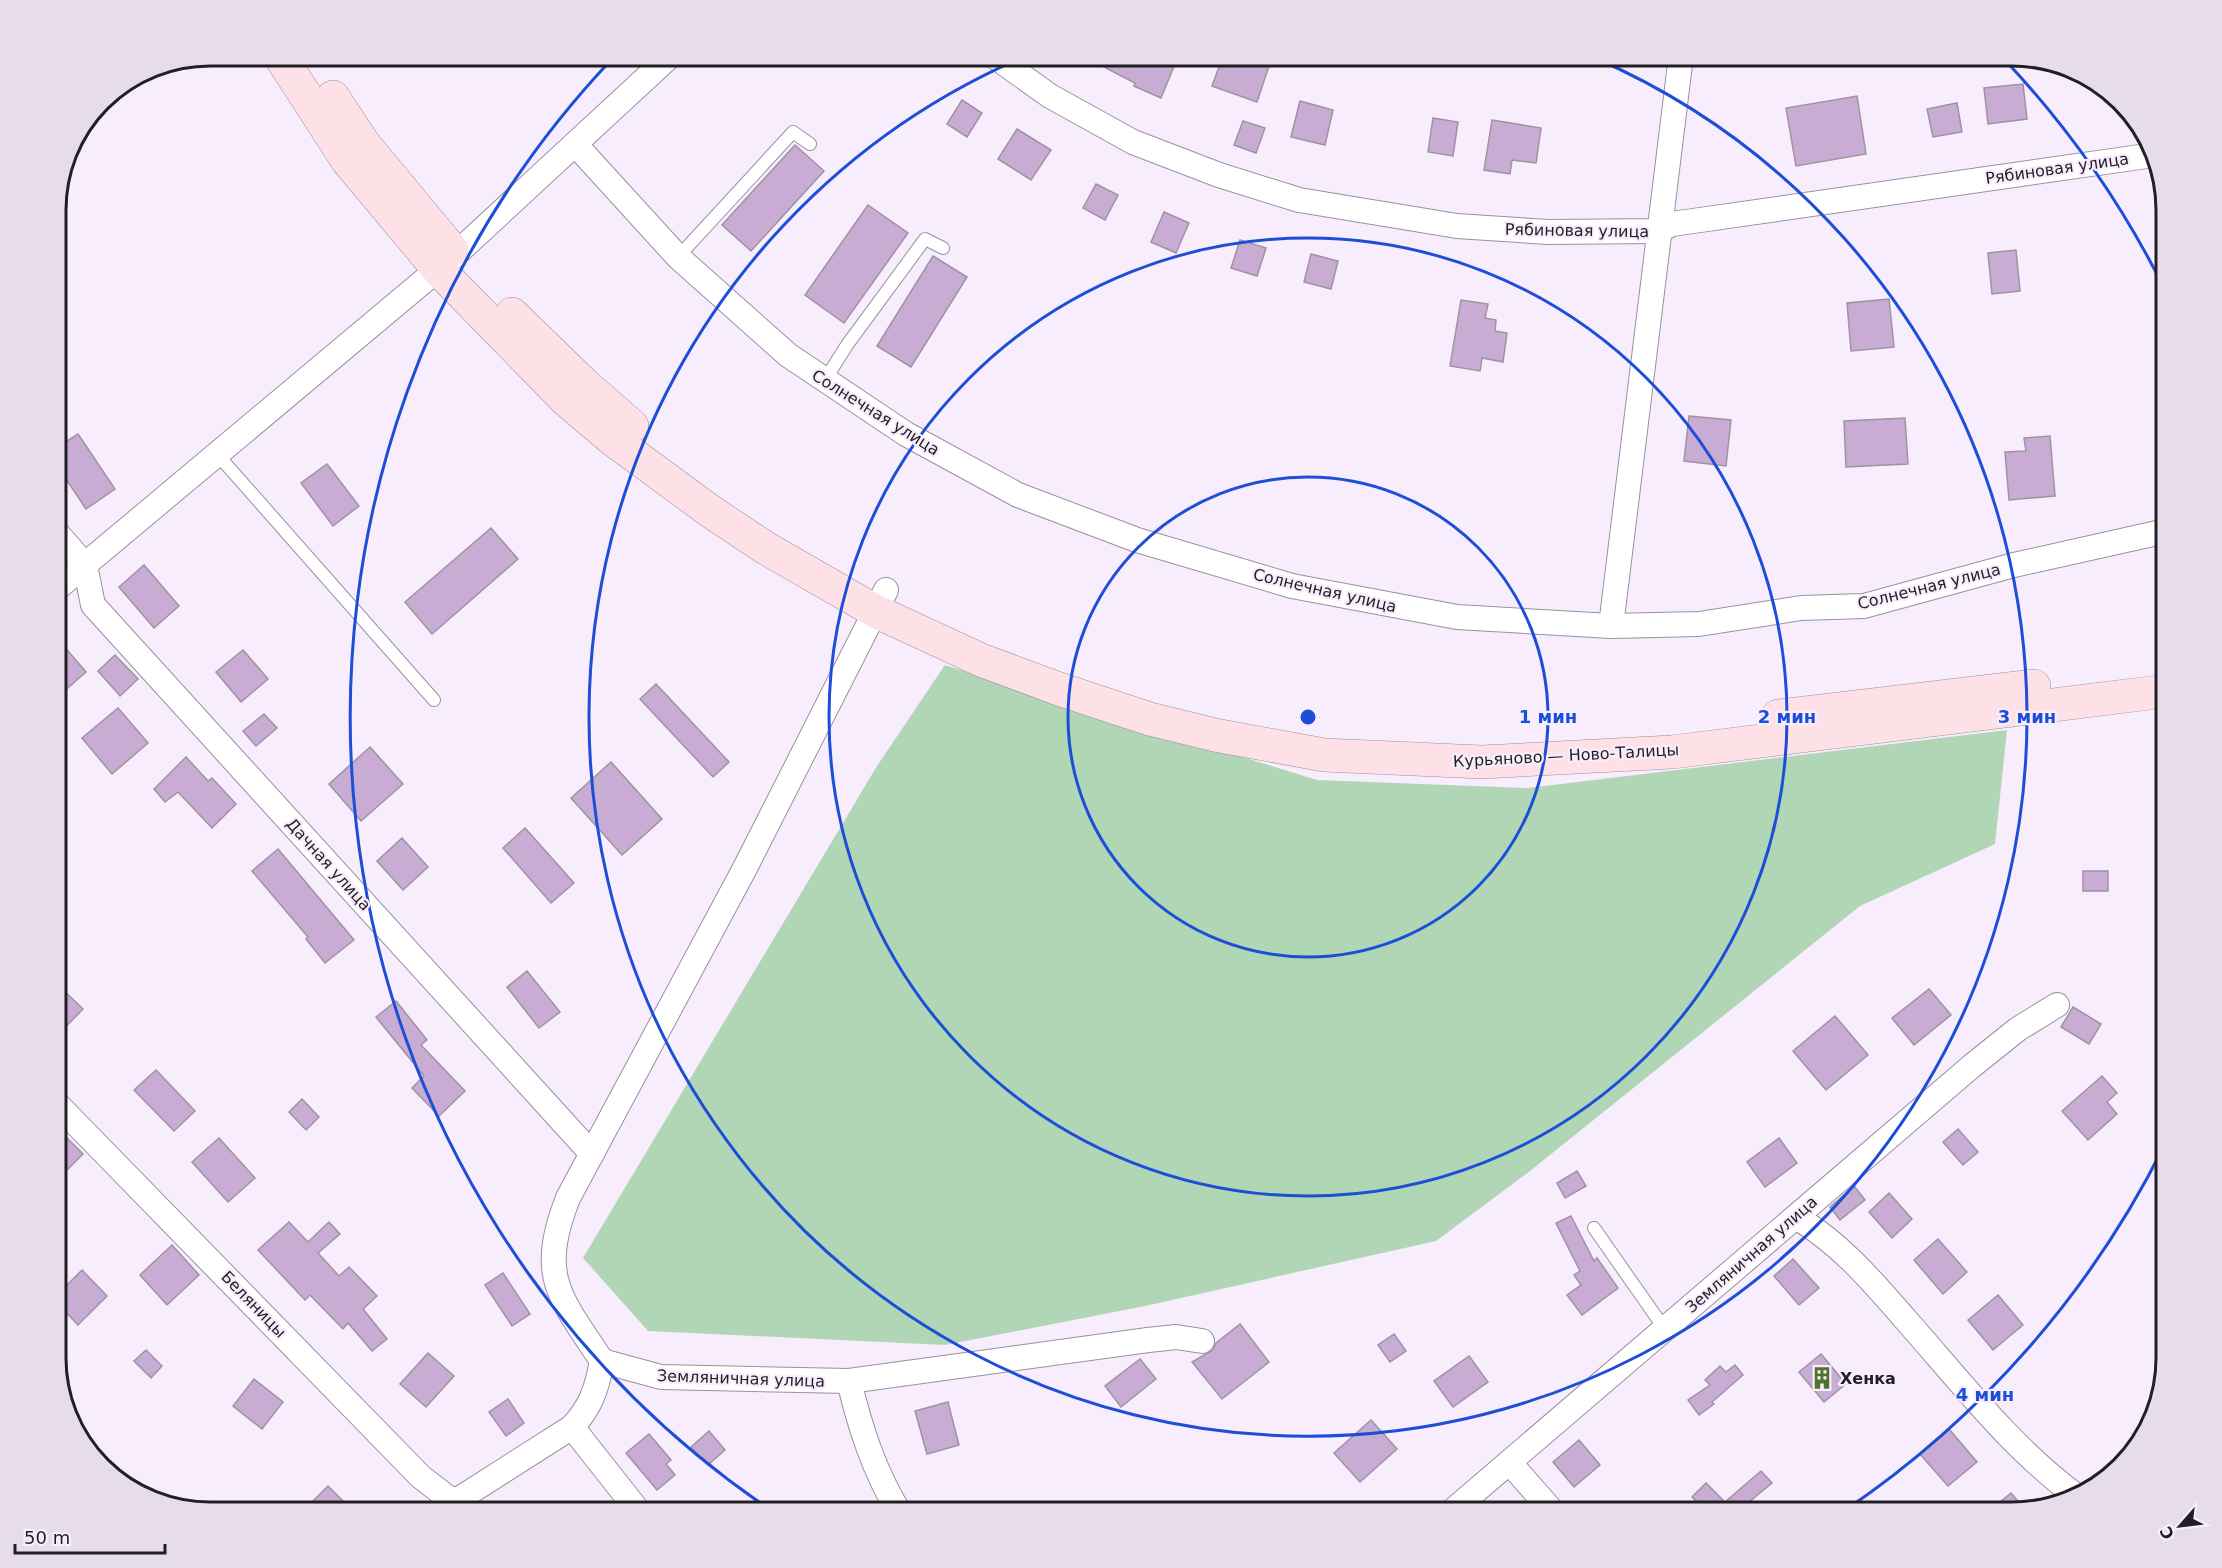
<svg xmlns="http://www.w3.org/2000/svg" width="2222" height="1568" viewBox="0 0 2222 1568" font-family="'DejaVu Sans',sans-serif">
	<rect width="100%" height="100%" fill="#f8edfc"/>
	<polygon fill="#b0d6b5" points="945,665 1317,780 1528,788 2007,730 1995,844 1860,906 1530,1171 1436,1241 1145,1306 945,1345 648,1331 583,1258 877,766"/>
	<g fill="#c8acd3" stroke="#9d93a1" stroke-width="1.5">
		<polygon points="1083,56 1155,56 1175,64 1161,98 1134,86 1135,83"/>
		<polygon points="1223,56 1241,56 1269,66 1257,102 1212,86"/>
		<polygon points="2023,84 2027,119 1988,124 1984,88"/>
		<polygon points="1857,96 1866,154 1796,166 1786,108"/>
		<polygon points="962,100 982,113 967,137 947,124"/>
		<polygon points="1300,101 1333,110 1325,145 1291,137"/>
		<polygon points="1957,103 1962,132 1933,137 1927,109"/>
		<polygon points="1433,118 1458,122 1453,156 1428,152"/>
		<polygon points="1492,120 1541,128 1536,163 1512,160 1510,174 1484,170"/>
		<polygon points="1243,121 1265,128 1256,153 1234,145"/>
		<polygon points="1017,129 1051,150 1031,180 998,159"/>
		<polygon points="795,145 824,171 751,251 722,225"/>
		<polygon points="1096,184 1118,195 1105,220 1083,208"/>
		<polygon points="868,205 908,233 844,323 805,295"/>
		<polygon points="1164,212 1189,223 1176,253 1151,242"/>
		<polygon points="1240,240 1266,248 1257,276 1231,268"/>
		<polygon points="2016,250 2020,291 1992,294 1988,253"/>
		<polygon points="1311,254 1338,261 1331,289 1304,282"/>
		<polygon points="933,256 967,277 911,367 877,346"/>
		<polygon points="1889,299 1894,347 1851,351 1847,303"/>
		<polygon points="1461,300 1488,304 1485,318 1496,320 1495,331 1507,333 1503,362 1482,358 1480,371 1450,366"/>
		<polygon points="1689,416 1731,420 1726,466 1684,461"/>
		<polygon points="1905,418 1908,464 1846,467 1844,421"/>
		<polygon points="78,434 115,489 86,509 56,464 56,448"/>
		<polygon points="2050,436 2055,496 2009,500 2005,452 2026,451 2024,438"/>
		<polygon points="327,464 359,506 333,526 301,483"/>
		<polygon points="491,528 518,559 432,634 405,602"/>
		<polygon points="144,565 179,606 154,628 119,587"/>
		<polygon points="56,637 86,672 56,698"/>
		<polygon points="243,650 268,679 241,702 216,672"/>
		<polygon points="115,655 138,679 120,696 98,671"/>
		<polygon points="656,684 729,762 713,777 640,699"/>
		<polygon points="118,708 148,743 112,774 82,738"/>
		<polygon points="264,714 277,728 256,746 243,731"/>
		<polygon points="370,747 403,784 361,821 329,784"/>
		<polygon points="186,757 208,781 212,778 236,804 212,828 178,792 165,802 154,789"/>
		<polygon points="611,762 662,819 622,855 571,798"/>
		<polygon points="525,828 574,883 551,903 503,848"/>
		<polygon points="402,838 428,867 403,890 377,861"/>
		<polygon points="278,849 354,940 325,963 306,939 308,937 252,871"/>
		<rect x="2083" y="871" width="25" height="20"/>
		<polygon points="527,971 560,1012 539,1028 507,987"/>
		<polygon points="56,983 83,1009 56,1037"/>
		<polygon points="1929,989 1951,1015 1914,1045 1892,1018"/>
		<polygon points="396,1001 427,1040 421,1045 465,1091 439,1116 412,1088 424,1076 376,1017"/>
		<polygon points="2073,1007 2101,1024 2089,1044 2061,1027"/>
		<polygon points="1835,1016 1868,1055 1826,1090 1793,1051"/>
		<polygon points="156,1070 195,1111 174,1131 134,1090"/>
		<polygon points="2102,1076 2117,1093 2107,1102 2117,1114 2088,1140 2062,1111"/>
		<polygon points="302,1099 319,1117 306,1130 289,1112"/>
		<polygon points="56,1127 83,1154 56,1181"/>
		<polygon points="1958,1129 1978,1152 1963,1165 1943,1142"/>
		<polygon points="219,1138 255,1178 228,1202 192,1162"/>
		<polygon points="1779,1138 1797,1163 1765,1187 1747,1162"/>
		<polygon points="1577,1171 1586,1186 1565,1198 1557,1183"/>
		<polygon points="1854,1186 1865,1200 1840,1220 1830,1207"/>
		<polygon points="1889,1193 1912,1219 1892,1238 1869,1212"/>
		<polygon points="1571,1216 1594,1261 1597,1258 1618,1288 1582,1315 1567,1295 1581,1285 1574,1275 1580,1271 1556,1223"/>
		<polygon points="289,1222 308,1242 329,1222 340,1234 318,1253 339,1276 349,1267 377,1296 363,1309 387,1339 372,1351 348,1323 343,1329 310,1295 305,1300 258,1250"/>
		<polygon points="1938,1239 1967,1272 1943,1294 1914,1260"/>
		<polygon points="172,1245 199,1275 167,1305 140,1275"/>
		<polygon points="1793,1259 1819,1288 1799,1305 1774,1276"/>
		<polygon points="82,1270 107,1296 78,1325 56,1302 56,1296"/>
		<polygon points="503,1273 530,1314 512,1326 485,1285"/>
		<polygon points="1998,1295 2023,1325 1993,1350 1968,1320"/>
		<polygon points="1240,1324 1269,1362 1222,1399 1192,1362 1213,1350 1216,1343"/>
		<polygon points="1394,1334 1406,1351 1390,1362 1378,1345"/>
		<polygon points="146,1350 162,1366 151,1378 134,1361"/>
		<polygon points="428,1353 454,1376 426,1407 400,1384"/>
		<polygon points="1821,1354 1846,1384 1824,1402 1799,1372"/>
		<polygon points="1469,1356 1488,1382 1453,1407 1434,1381"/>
		<polygon points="1140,1359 1156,1379 1121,1407 1105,1386"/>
		<polygon points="1735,1365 1743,1375 1712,1402 1714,1404 1699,1415 1688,1400 1710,1385 1705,1380 1720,1366 1726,1372"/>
		<polygon points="254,1379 283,1402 262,1429 233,1406"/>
		<polygon points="508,1399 524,1423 506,1436 489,1412"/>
		<polygon points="948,1402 959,1445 927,1454 915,1411"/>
		<polygon points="1371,1420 1397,1449 1360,1482 1334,1453"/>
		<polygon points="1949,1429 1977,1462 1948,1486 1920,1454"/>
		<polygon points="709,1431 725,1450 708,1465 691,1447"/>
		<polygon points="649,1434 671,1460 666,1464 675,1475 657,1490 626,1453"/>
		<polygon points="1579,1440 1600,1465 1574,1487 1553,1462"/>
		<polygon points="1761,1471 1772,1483 1737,1512 1707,1512 1692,1497 1706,1483 1725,1502"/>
		<polygon points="328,1486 354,1512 302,1512"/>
		<polygon points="2011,1493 2025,1509 1988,1512"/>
	</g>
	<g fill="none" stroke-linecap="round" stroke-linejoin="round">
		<g stroke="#9a909e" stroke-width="14">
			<g id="service">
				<polyline points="678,257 793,132 810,144"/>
				<polyline points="825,380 847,345 925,239 943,248"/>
				<polyline points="217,454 434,700"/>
				<polyline points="1594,1228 1664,1328"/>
				<polyline points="429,1512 447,1497"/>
			</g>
		</g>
		<g stroke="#9a909e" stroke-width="26">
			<g id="minor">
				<polyline points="994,56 1050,96 1133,142 1219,175 1299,200 1457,226 1548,232 1658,231 1672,224 2154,155"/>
				<polyline points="575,144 678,257 788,355 906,434 1018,495 1137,540 1292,586 1457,617 1611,626 1699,624 1801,608 1864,606 2014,565 2166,531"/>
				<polyline points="56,532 85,565"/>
				<polyline points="85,565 93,605 592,1154"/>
				<polyline points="56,589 456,254 670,56"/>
				<polyline points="1611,626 1681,56"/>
				<path d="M56,1103L421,1477L447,1497L456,1501L572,1427C591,1407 597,1388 602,1361"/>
				<path d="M1796,1217C1841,1244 1872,1281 1906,1320C1960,1381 2012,1449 2078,1497"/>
				<path d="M602,1361C560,1297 537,1277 568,1198L745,868L886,590"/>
				<polyline points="602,1361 661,1377 849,1381 1148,1340 1176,1337 1202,1341"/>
				<path d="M849,1381C860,1427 874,1471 899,1512"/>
				<polyline points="572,1427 639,1512"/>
				<polyline points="1510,1463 1553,1512"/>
				<polyline points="1451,1512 1973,1065 2018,1029 2057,1005"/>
			</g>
		</g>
		<g stroke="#9a909e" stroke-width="34">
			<g id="secondary">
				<polyline points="280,56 347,160 438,269 566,400 612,439 710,511 764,547 875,611 981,660 1059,689 1150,719 1215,735 1324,755 1482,762 1672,752 2166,691"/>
				<polyline points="333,97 364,144 452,250"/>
				<polyline points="512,314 584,384 632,426"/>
				<polyline points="1778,716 2034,686"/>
			</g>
		</g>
		<use href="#service" stroke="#fff" stroke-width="12"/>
		<use href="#minor" stroke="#fff" stroke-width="24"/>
		<use href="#secondary" stroke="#fee1e6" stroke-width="33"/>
	</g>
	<g fill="none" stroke="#1d4ed8" stroke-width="3">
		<circle cx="1308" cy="717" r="240"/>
		<circle cx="1308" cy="717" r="479"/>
		<path d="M1595 58A719 719 0 1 1 1021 58"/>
		<path d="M2165 1144A958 958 0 0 1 1844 1511M772 1511A958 958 0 0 1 613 58M2003 58A958 958 0 0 1 2165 290"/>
	</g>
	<defs>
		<g id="building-bare" transform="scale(1.8)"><path d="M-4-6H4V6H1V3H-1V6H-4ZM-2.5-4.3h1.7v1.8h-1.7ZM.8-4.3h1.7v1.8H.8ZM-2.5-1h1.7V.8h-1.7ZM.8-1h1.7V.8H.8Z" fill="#50732c" stroke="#f8edfc" stroke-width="2.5" paint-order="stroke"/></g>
	</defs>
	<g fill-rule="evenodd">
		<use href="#building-bare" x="1822" y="1378"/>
	</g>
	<g text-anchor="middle" stroke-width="4.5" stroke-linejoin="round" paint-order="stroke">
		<g font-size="16" fill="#221e24" stroke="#f8edfc">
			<text transform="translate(2057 168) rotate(-8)" y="6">Рябиновая улица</text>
			<text transform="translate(1577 230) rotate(1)" y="6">Рябиновая улица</text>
			<text transform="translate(876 412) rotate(32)" y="6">Солнечная улица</text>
			<text transform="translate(1929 586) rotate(-14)" y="6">Солнечная улица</text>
			<text transform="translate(1325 590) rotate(13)" y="6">Солнечная улица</text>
			<text transform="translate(1566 755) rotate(-3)" y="6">Курьяново — Ново-Талицы</text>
			<text transform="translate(329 864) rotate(48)" y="6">Дачная улица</text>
			<text transform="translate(1751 1254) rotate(-41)" y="6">Земляничная улица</text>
			<text transform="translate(254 1304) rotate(46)" y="6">Беляницы</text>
			<text transform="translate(741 1378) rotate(2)" y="6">Земляничная улица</text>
		</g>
		<g font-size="16" font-weight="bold" fill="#221e24" stroke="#f8edfc" text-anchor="start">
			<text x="1840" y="1384">Хенка</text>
		</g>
	</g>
	<path d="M0 0H2222V1568H0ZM210 66H2012A144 144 0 0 1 2156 210V1358A144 144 0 0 1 2012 1502H210A144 144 0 0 1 66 1358V210A144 144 0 0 1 210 66Z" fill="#e7dceb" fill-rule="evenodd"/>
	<path fill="none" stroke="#221e24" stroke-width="3" d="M210 66H2012A144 144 0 0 1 2156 210V1358A144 144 0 0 1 2012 1502H210A144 144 0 0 1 66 1358V210A144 144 0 0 1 210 66Z"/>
	<circle cx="1308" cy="717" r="9" fill="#1d4ed8" stroke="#f8edfc" stroke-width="3"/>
	<g font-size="18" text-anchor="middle" font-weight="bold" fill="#1d4ed8" stroke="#f8edfc" stroke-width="4.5" stroke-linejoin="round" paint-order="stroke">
		<text x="1548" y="723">1 мин</text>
		<text x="1787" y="723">2 мин</text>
		<text x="2027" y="723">3 мин</text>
		<text x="1985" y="1401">4 мин</text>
	</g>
	<g transform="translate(2180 1526) rotate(242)" stroke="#f8edfc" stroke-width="4.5" paint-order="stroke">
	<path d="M0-4.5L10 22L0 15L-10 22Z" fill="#221e24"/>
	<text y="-9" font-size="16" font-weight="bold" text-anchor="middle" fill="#221e24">С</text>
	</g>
	<path d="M15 1544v9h150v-9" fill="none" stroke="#221e24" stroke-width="3"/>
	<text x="24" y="1544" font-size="18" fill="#221e24" stroke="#f8edfc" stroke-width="4.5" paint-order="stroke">50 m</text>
</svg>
